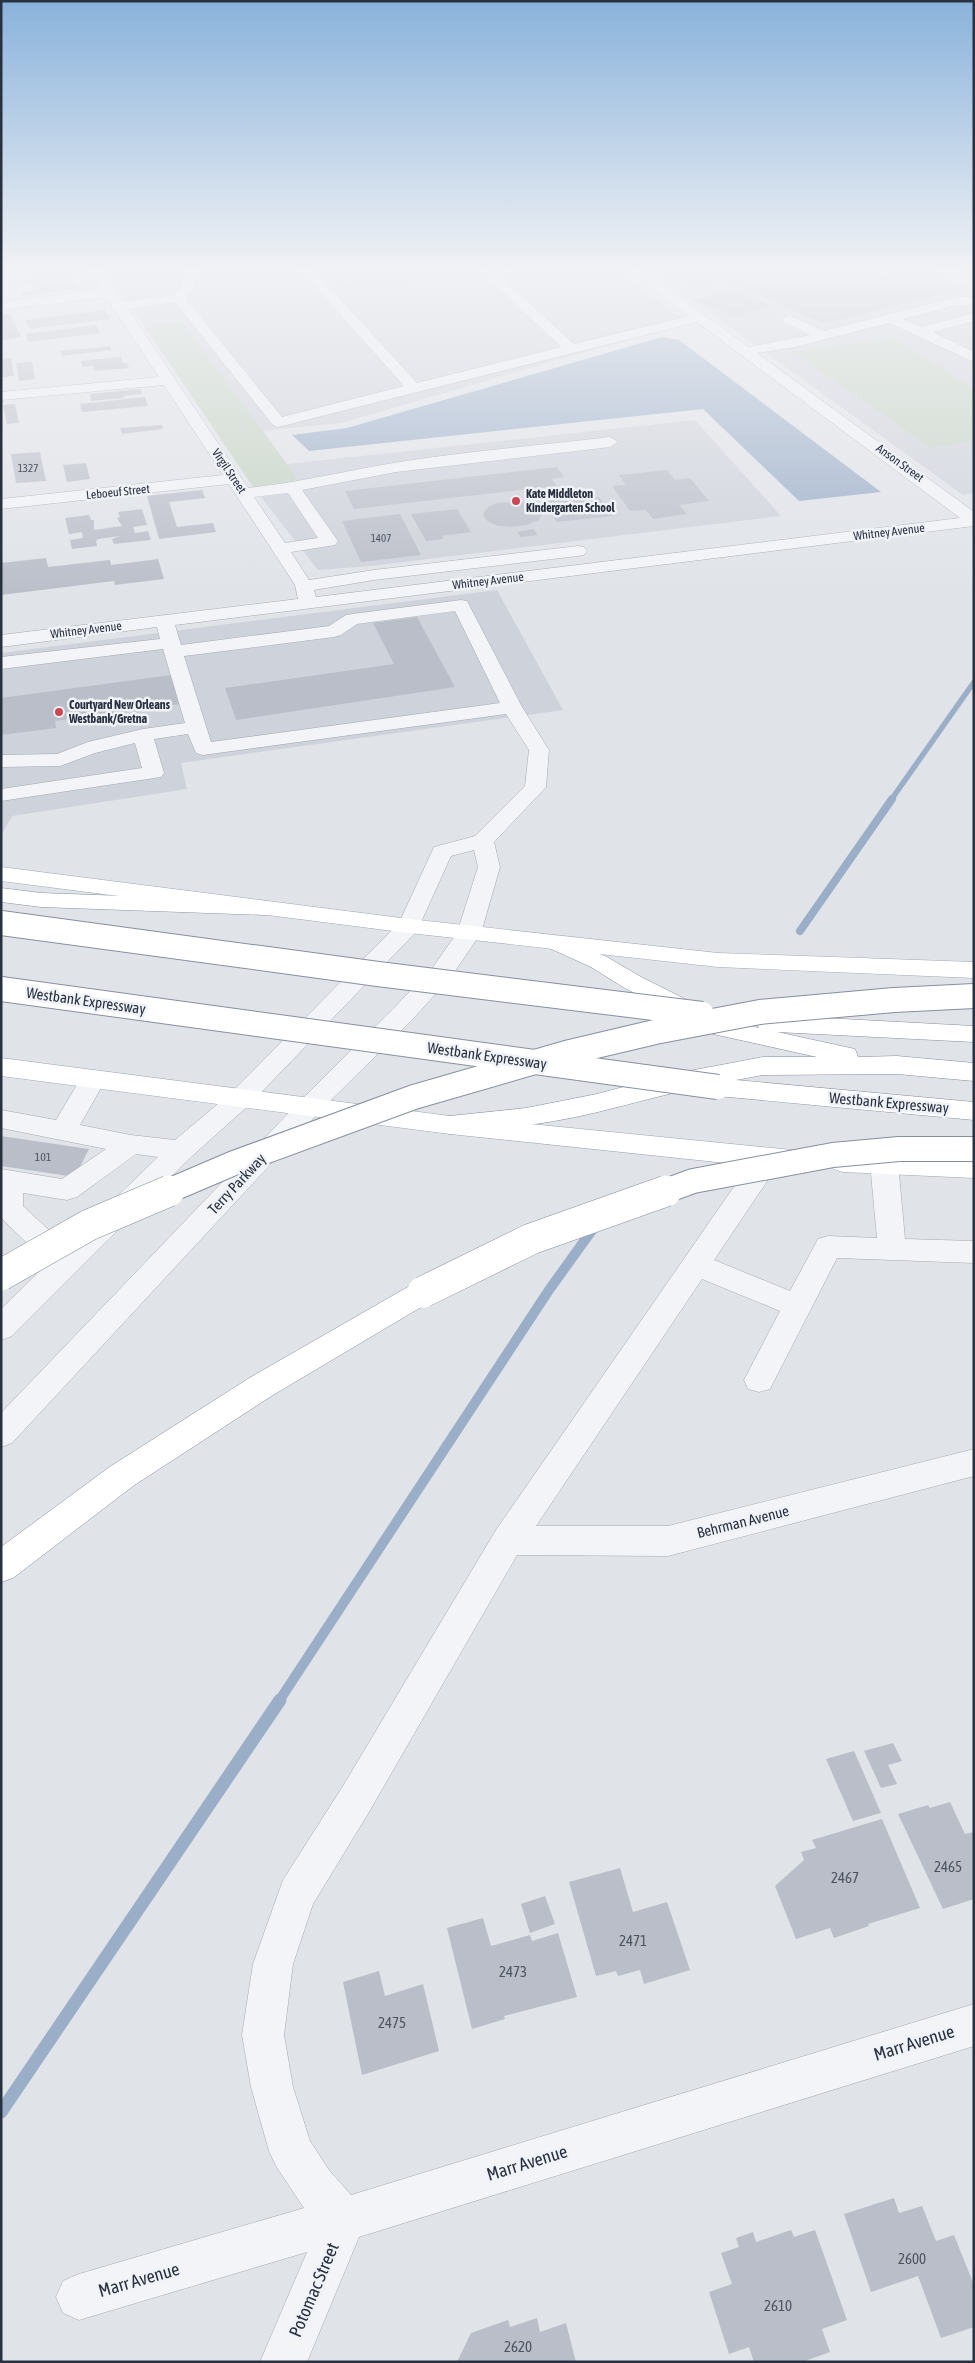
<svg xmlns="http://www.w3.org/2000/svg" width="975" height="2363" viewBox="0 0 975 2363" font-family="'Asap Condensed',sans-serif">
	<rect width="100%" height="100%" fill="#e0e3e8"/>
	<g fill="#ced2da">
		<polygon points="104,267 613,267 689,324 672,327 341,423 262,431 183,322 145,327"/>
		<polygon points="647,267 910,267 974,287 974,493 963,495"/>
		<polygon points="695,420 781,516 371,566 318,570 253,487 298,480 287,464"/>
		<polygon points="497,590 563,710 181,763 187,789 12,816 1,836 1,653"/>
	</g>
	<g fill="#c4d2c1">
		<polygon points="183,322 287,464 298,480 253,487 145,327"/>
		<polygon points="893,337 974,389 974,441 931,448 793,352"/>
	</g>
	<polygon fill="#9baec8" points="662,337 679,340 881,492 799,501 703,409 309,451 292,435 347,428"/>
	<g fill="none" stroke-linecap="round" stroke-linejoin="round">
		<polyline stroke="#9baec8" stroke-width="5.5" points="891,800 974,682"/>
		<polyline stroke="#9baec8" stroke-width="8" points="800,931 892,799"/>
		<polyline stroke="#9baec8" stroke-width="10" points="279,1701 549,1290 595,1226"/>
		<polyline stroke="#9baec8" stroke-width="13" points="1,2112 280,1700"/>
	</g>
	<g fill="#babec8">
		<polygon points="13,267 36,267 37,268 5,272 3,268"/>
		<polygon points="204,267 233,267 237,272 211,275"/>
		<polygon points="322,267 442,267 451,275 343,289"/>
		<polygon points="671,267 864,267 907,285 931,279 959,290 823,324 722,278 700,284 672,272 683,270"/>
		<polygon points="67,271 69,274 38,278 30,274"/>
		<polygon points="72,276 74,279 40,283 69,280 72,285 56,288 75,285 77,288 23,296 21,292 35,290 32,284 25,285 23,281"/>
		<polygon points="731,289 773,305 734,317 693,300"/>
		<polygon points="105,310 110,319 30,329 25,320"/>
		<polygon points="10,314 21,337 2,340 1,315"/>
		<polygon points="96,325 101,333 29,342 25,334"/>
		<polygon points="110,346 112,350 62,356 61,351"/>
		<polygon points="121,357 123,363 127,363 129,368 94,371 93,366 82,367 81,361"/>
		<polygon points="11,358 14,376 2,377 1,359"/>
		<polygon points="32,362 35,379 19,381 16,363"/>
		<polygon points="140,389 142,394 123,396 124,398 91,401 90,394"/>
		<polygon points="145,397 148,406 82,412 80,404"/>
		<polygon points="15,404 19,423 7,424 3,405"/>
		<polygon points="162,425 163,429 122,434 120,428"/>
		<polygon points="40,452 46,481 16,483 11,454"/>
		<polygon points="86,463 90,479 67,482 63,465"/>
		<polygon points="557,467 564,477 552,479 557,486 354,509 345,491"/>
		<polygon points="667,470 675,480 690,478 709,501 679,505 687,514 653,519 646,510 630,511 612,486 626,485 619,475"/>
		<polygon points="202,490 205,498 169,502 177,527 213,523 216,532 159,539 147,496"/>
		<polygon points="588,495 590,498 599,497 613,516 557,522 542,500"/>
		<polygon points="510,502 526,503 538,508 542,514 539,520 527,525 512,527 498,526 487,521 483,514 488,507 497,503"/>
		<polygon points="142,509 147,525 133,527 135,533 148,531 151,540 114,544 112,539 120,536 98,539 96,541 97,546 72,549 70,540 83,538 82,532 69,534 65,518 89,515 91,520 94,520 94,530 122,526 117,518 120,517 118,512"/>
		<polygon points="457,509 471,532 442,536 444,539 426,541 411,514"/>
		<polygon points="400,514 421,555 361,562 342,521"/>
		<polygon points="533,529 538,535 521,537 517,532"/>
		<polygon points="46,558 48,567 110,560 111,565 158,559 164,579 115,585 114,581 1,595 1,563"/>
		<polygon points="417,617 455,687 236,720 225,688 394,664 373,623"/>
		<polygon points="171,675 180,704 55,721 56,728 1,735 1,698"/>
		<polygon points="1,1136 89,1149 75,1177 1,1166"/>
		<polygon points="893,1743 902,1761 888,1765 897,1784 881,1788 864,1751"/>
		<polygon points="854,1751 881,1813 853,1821 826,1759"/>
		<polygon points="950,1802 965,1834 974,1832 974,1899 943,1909 898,1814 928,1805 930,1808"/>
		<polygon points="882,1819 920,1908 868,1924 869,1926 834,1938 830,1928 796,1939 775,1886 804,1860 801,1852 816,1848 812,1840"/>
		<polygon points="620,1868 633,1912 667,1902 690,1970 644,1984 640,1970 618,1976 616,1971 596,1976 569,1882"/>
		<polygon points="545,1896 555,1924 530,1933 521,1904"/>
		<polygon points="483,1918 491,1946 530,1935 532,1941 558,1933 577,1997 504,2016 505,2019 472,2029 447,1928"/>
		<polygon points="379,1971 385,1996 423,1984 439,2051 362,2075 343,1982"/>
		<polygon points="894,2198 899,2213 922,2206 936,2241 954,2235 974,2285 974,2327 941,2338 918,2276 871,2292 844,2214"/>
		<polygon points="791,2230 794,2237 815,2230 847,2320 822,2329 830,2352 802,2362 754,2362 749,2347 729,2354 709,2292 732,2284 721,2253 739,2247 736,2238 753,2232 756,2242"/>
		<polygon points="537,2318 540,2332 566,2323 576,2362 457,2362 471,2333 508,2320 510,2327"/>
	</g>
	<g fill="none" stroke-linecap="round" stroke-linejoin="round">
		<g stroke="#a5aab2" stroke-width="1">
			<g id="minor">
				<path d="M87,267H99L123,302L174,295L181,288L186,267H198L193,289L185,298L282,417L404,386L298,267H311L417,383L561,347L477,267H490L574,344L689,316L625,267H639L748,347L810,335L784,322L782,319L789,315L824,331L957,297H974V305H957L903,319L921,327L974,313V321L933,332L974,352V362L889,323L795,347L757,353L974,512V526L175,625L181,645L329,626L346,615L352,614L461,600L467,601L522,707L549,750L546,787L494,842L500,867L481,933L451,977L412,1020L320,1111L12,1443L1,1447V1413L302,1099L394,1008L433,967L457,933L478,867L474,850L451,856L417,931L249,1105L191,1157L12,1336L1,1340V1309L48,1263L1,1218V1169L62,1179L106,1149L1,1128V1110L56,1120L84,1073L93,1070L102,1073L106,1079L80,1125L131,1135L175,1140L231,1093L399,923L434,847L475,836L525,786L529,750L506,714L203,755L196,753L188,734L154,739L164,773L161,777L1,801V789L142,768L135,743L95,753L60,766L1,767V755L57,754L88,742L143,729L185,723L163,649L1,669V657L160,639L157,627L1,647V635L298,599L295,585L229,484L1,509V499L223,475L164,385L1,400V392L159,377L106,297L1,310V302L101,289ZM175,302L273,425L278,427L697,322L960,518L316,597L314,590L374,580L578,556L584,555L587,551L584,547L578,546L374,570L309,580L291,552L329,546L335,545L338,541L302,490L396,472L610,447L618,442L610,437C538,446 465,451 394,463C345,471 297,483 248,488L128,309ZM288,493L318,538L285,543L254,497ZM455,611L500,703L211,742L184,656L334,637L341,635L357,624ZM136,1154L158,1157L66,1246L23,1206V1193L67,1200L77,1197Z"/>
				<polygon points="768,1149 778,1152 782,1159 714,1260 790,1291 818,1239 828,1236 877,1238 870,1163 874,1156 884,1153 894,1156 898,1163 905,1239 974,1241 974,1263 837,1258 770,1389 759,1392 748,1389 744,1380 780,1311 702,1279 536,1526 668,1526 974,1449 974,1476 668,1556 517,1555 369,1812 313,1904 293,1964 284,2035 293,2087 310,2141 329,2170 351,2195 974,2004 974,2046 359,2237 307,2362 260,2362 307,2252 79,2320 63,2313 56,2297 63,2281 79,2274 304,2208 276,2166 269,2151 251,2087 242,2035 253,1964 283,1880 343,1786 496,1530 758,1152"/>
			</g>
		</g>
		<g stroke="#9fa6b4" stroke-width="1">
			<g id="major">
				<polygon points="933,267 952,267 974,274 974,282 935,270"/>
				<polygon points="1,867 409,919 718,953 974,962 974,978 718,967 409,933 1,881"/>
				<polygon points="1,1058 450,1116 792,1150 802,1153 806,1160 802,1167 792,1170 450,1134 1,1076"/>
				<polygon points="843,1152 974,1158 974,1178 843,1172 833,1169 829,1162 833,1155"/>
			</g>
		</g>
		<g stroke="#878f9f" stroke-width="1">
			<g id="highway">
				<polygon points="1,888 41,893 265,901 273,903 277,908 273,913 265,915 41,907 1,902"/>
				<path d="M557,936L607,957L641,977L729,1021L759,1028L756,1023L759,1017L768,1015L974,1026V1042L777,1032L855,1049L858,1057L897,1056L974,1063V1081L897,1074L763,1075L736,1080L974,1102V1120L718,1096L709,1093L706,1086C669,1093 634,1103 598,1112C549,1124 500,1129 450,1134L441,1132L437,1125L441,1118L450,1116L526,1108L597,1094L668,1075L763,1057H817L713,1034L623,987L591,967L549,948L545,943L549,938Z"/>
				<polygon points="423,1281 433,1284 438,1292 433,1300 273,1395 133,1486 13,1578 1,1582 1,1547 111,1466 251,1377 413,1284"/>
			</g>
		</g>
		<use href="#minor" fill="#f2f4f7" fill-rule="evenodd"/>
		<use href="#major" fill="#fff" fill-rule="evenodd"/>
		<use href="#highway" fill="#fff" fill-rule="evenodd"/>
		<g stroke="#878f9f" stroke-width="26" stroke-linecap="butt">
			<g id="highway-bridge-far1">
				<polyline points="1,923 378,974 702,1014"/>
				<polyline points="1,989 718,1087"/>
				<polyline points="166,1192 234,1163 414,1097 566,1053 655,1032 760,1012 894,1000 974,996"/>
				<polyline points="663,1192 693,1181 833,1155 899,1149 974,1149"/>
			</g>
		</g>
		<g stroke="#878f9f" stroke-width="32" stroke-linecap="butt">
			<g id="highway-bridge">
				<polyline points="1,1275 89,1225 169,1191"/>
				<polyline points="423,1292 531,1239 666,1191"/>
			</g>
		</g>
		<use href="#highway-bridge-far1" stroke="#fff" stroke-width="24"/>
		<use href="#highway-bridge" stroke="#fff" stroke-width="31"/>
	</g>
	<linearGradient id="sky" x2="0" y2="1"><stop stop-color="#89b2db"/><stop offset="0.45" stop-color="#f1f2f5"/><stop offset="1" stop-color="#f1f2f5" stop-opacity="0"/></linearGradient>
	<rect width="975" height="598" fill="url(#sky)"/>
	<g fill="#cb4753" stroke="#eff2f6" stroke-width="2">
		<circle cx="516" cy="501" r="5"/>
		<circle cx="59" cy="712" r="5"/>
	</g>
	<g text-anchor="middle" stroke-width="5" stroke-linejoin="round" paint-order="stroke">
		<g font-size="11" fill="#4d5461">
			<text x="28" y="472">1327</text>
			<text x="381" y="542">1407</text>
		</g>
		<g font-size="12" fill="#29303f" stroke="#eff2f6">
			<text transform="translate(900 463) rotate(36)" y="4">Anson Street</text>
			<text transform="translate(229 471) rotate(56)" y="4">Virgil Street</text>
			<text transform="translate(118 492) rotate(-6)" y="4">Leboeuf Street</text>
			<text transform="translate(889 532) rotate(-7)" y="4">Whitney Avenue</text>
			<text transform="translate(488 581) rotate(-7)" y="4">Whitney Avenue</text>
			<text transform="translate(86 630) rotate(-7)" y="4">Whitney Avenue</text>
		</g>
		<g font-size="12" font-weight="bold" fill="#29303f" stroke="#eff2f6" text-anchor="start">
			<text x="526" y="498">Kate Middleton<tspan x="526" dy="14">Kindergarten School</tspan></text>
			<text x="69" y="709">Courtyard New Orleans<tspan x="69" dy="14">Westbank/Gretna</tspan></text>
		</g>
		<g font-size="12" fill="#4d5461">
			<text x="43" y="1161">101</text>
		</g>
		<g font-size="15" fill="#29303f" stroke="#eff2f6">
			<text transform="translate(86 1001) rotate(8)" y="5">Westbank Expressway</text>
			<text transform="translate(487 1056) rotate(8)" y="5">Westbank Expressway</text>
			<text transform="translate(889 1103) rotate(5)" y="5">Westbank Expressway</text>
			<text transform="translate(237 1184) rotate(-47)" y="5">Terry Parkway</text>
			<text transform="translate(743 1522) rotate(-14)" y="5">Behrman Avenue</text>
		</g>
		<g font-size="15" fill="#4d5461">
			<text x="948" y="1872">2465</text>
			<text x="845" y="1883">2467</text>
			<text x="633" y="1946">2471</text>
			<text x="513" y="1977">2473</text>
			<text x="392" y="2028">2475</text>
			<text x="912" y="2264">2600</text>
			<text x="778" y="2311">2610</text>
			<text x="518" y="2352">2620</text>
		</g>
		<g font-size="18" fill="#29303f" stroke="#eff2f6">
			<text transform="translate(914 2043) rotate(-17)" y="6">Marr Avenue</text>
			<text transform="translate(527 2163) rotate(-17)" y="6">Marr Avenue</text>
			<text transform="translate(139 2280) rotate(-16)" y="6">Marr Avenue</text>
			<text transform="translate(314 2290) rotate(-67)" y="6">Potomac Street</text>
		</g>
	</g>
	<rect width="975" height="2363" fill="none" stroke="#29303f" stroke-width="5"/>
</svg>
